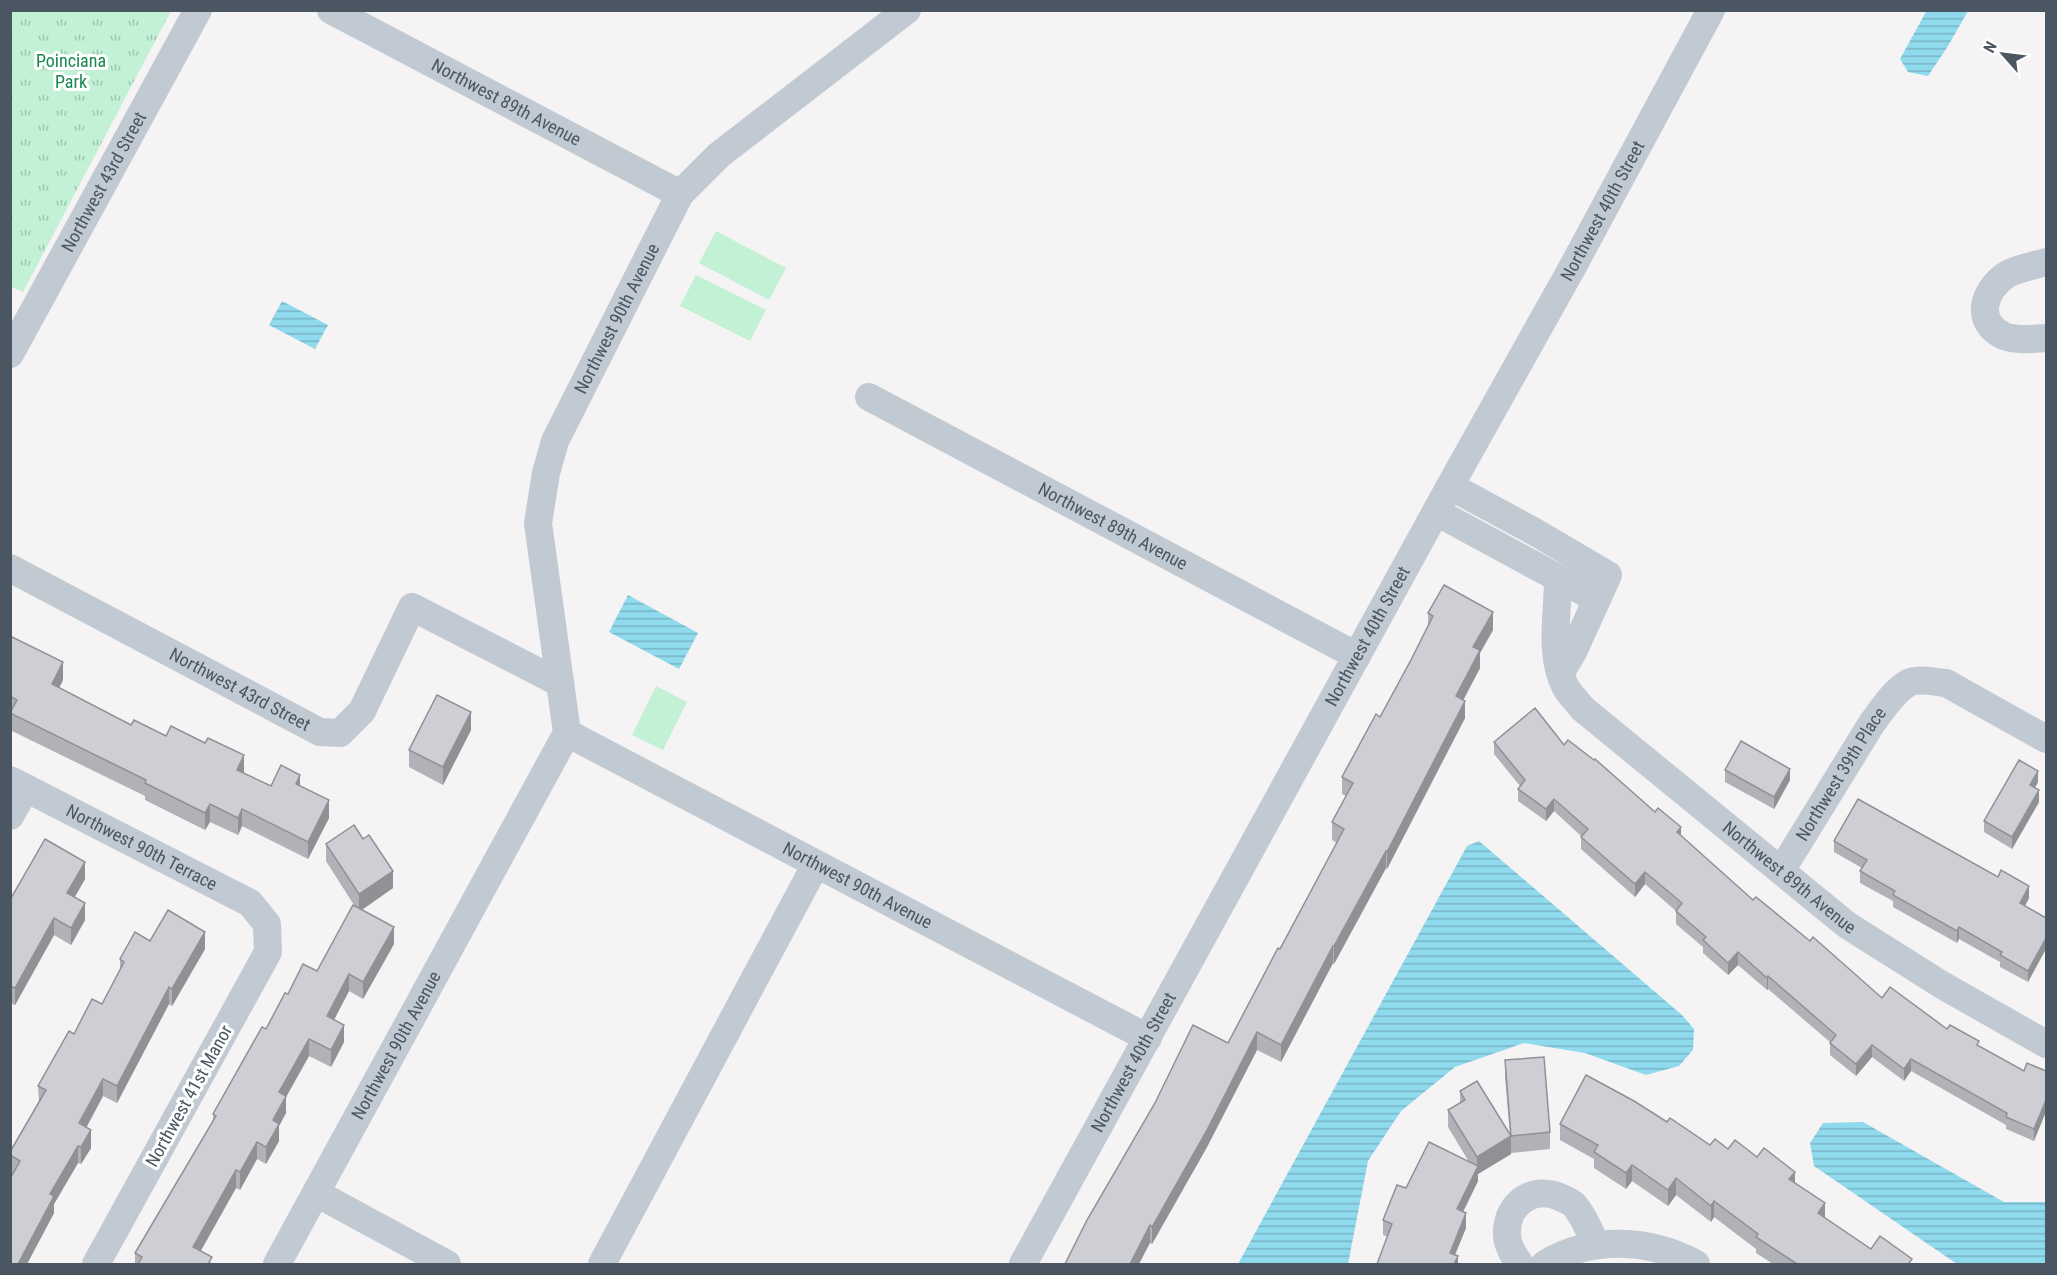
<svg xmlns="http://www.w3.org/2000/svg" width="2057" height="1275" viewBox="0 0 2057 1275" font-family="'Roboto Condensed',sans-serif">
	<defs>
		<pattern id="grass-tufts" width="24" height="20" patternUnits="userSpaceOnUse" patternTransform="scale(1.5)"><rect width="24" height="20" fill="#c3f1d5"/><path d="M3 7l-1-3M5 7V3M7 7l1-3M15 17l-1-3M17 17v-4M19 17l1-3" fill="none" stroke="#a0c6b0"/></pattern>
		<pattern id="water-rules" width="6" height="5" patternUnits="userSpaceOnUse" patternTransform="scale(1.5)"><rect width="6" height="5" fill="#90daee"/><path d="M0 2.5h6" fill="none" stroke="#78b4c4"/></pattern>
	</defs>
	<rect width="100%" height="100%" fill="#f5f3f3"/>
	<polygon fill="url(#grass-tufts)" points="10,11 171,11 23,292 10,286"/>
	<g fill="#c3f1d5">
		<polygon points="716,231 786,268 769,300 699,263"/>
		<polygon points="696,275 766,310 750,341 680,306"/>
		<polygon points="656,686 687,702 663,750 632,735"/>
	</g>
	<g fill="url(#water-rules)">
		<polygon points="1927,10 1968,11 1948,46 1928,76 1908,72 1900,59"/>
		<polygon points="282,301 328,325 315,349 269,325"/>
		<polygon points="628,595 698,633 679,669 609,632"/>
		<polygon points="1479,841 1682,1015 1694,1029 1693,1050 1679,1066 1646,1075 1585,1053 1524,1043 1455,1067 1401,1111 1368,1161 1348,1264 1238,1264 1467,846"/>
		<polygon points="1863,1122 2004,1202 2046,1202 2046,1264 1957,1264 1814,1166 1810,1143 1823,1123"/>
	</g>
	<g fill="none" stroke-linecap="round" stroke-linejoin="round">
		<g stroke="#c1cad2" stroke-width="28">
			<path id="s1" d="M331,10L680,194"/>
			<path d="M2046,262C2034,266 2017,268 2006,275C1983,291 1974,322 2004,336C2017,341 2033,339 2046,338"/>
			<path id="s2" d="M10,354L198,10"/>
			<path id="s3" d="M869,397L1357,656"/>
			<polyline points="1450,486 1535,532 1608,575 1573,652 1561,672"/>
			<polyline points="1436,512 1597,599"/>
			<path id="s4" d="M10,568L320,732L340,733L362,711L412,607L560,683"/>
			<path id="s5" d="M1558,579C1558,613 1549,654 1565,686C1569,694 1577,701 1583,709L1847,925L1942,985L2046,1044"/>
			<path id="s6" d="M567,733L1148,1038"/>
			<path id="s7" d="M10,780L250,903L267,924L268,952L96,1264"/>
			<polyline points="10,816 26,788"/>
			<path id="s8" d="M1781,871L1872,723C1882,710 1893,692 1908,683C1918,678 1935,682 1946,683L2046,739"/>
			<polyline points="316,1193 447,1264"/>
			<path id="s9" d="M277,1264L567,733L538,523L546,473L555,441L680,194L719,155L907,10"/>
			<polyline points="602,1264 816,864"/>
			<path id="s10" d="M1023,1264L1450,486L1572,268L1711,10"/>
			<path d="M1520,1264C1513,1255 1506,1244 1507,1231C1508,1201 1536,1185 1562,1198C1566,1200 1571,1202 1574,1205C1584,1216 1590,1232 1596,1245"/>
			<path d="M1545,1264C1591,1236 1649,1238 1696,1264"/>
		</g>
	</g>
	<g fill="#b0b2b7">
		<polygon points="1428,613 1493,630 1480,653 1480,668 1463,700 1465,718 1387,869 1386,868 1334,964 1333,963 1281,1062 1257,1050 1207,1147 1152,1244 1150,1243 1065,1264 1228,1043 1337,843 1332,840 1332,822 1346,796 1342,794 1342,777 1380,717 1428,627"/>
		<polygon points="10,636 63,680 59,688 131,725 166,736 271,786 300,786 329,818 308,859 242,826 238,835 210,822 205,830 145,800 145,796 10,730"/>
		<polygon points="471,730 443,785 409,767 409,750"/>
		<polygon points="1494,742 1564,745 1681,836 1753,900 1810,941 1882,998 1947,1029 2024,1071 2046,1071 2034,1141 2006,1129 2006,1125 1911,1071 1904,1081 1872,1057 1856,1076 1830,1055 1830,1042 1768,989 1767,990 1738,965 1728,975 1703,953 1703,947 1676,924 1676,911 1645,884 1635,897 1581,849 1581,836 1554,811 1546,821 1518,801 1518,789 1520,786 1494,754"/>
		<polygon points="1725,770 1790,780 1774,809 1725,782"/>
		<polygon points="2038,782 2035,788 2039,802 2012,849 1984,832 1984,821"/>
		<polygon points="1834,841 2029,898 2025,906 2046,918 2028,982 2000,967 2000,962 1959,939 1957,943 1893,907 1893,901 1860,883 1860,871 1862,868 1834,852"/>
		<polygon points="326,844 393,888 362,909 394,944 363,999 349,991 334,1020 344,1042 331,1067 309,1056 286,1097 286,1113 279,1126 279,1141 266,1164 257,1159 240,1190 236,1188 201,1251 212,1264 135,1264 135,1253 213,1122 213,1114 288,994 317,971 354,905 326,861"/>
		<polygon points="85,879 75,897 85,920 71,945 54,935 15,1005 10,1003 10,900"/>
		<polygon points="150,941 205,949 172,1006 169,1004 117,1103 103,1096 86,1128 91,1148 81,1164 78,1163 54,1204 54,1213 27,1264 10,1264 13,1174 10,1172 10,1152 39,1103 38,1086 74,1034 102,1004 120,970 120,959"/>
		<polygon points="1505,1060 1550,1132 1550,1149 1511,1153 1511,1147 1511,1154 1478,1174 1478,1181 1463,1212 1466,1228 1455,1255 1458,1264 1383,1235 1383,1220 1406,1188 1469,1162 1448,1127 1448,1110 1460,1103 1460,1091 1510,1135 1505,1077"/>
		<polygon points="1667,1122 1710,1145 1728,1149 1757,1157 1795,1183 1825,1218 1871,1249 1912,1264 1773,1264 1756,1253 1756,1249 1714,1217 1711,1222 1676,1195 1668,1206 1632,1181 1626,1189 1594,1168 1594,1159 1560,1140 1560,1124"/>
	</g>
	<g fill="#909195">
		<polygon points="1493,612 1493,630 1480,653 1480,668 1456,714 1456,696 1473,647"/>
		<polygon points="63,662 63,680 52,702 52,684"/>
		<polygon points="1465,701 1465,718 1387,869 1387,852"/>
		<polygon points="471,712 471,730 443,785 443,767"/>
		<polygon points="244,755 244,773 237,770"/>
		<polygon points="1790,769 1790,780 1774,809 1774,797"/>
		<polygon points="2038,771 2038,782 2030,796 2030,785"/>
		<polygon points="300,775 300,792 296,784"/>
		<polygon points="2039,790 2039,802 2012,849 2012,837"/>
		<polygon points="1554,799 1554,811 1546,821 1546,809"/>
		<polygon points="329,800 329,818 308,859 308,842"/>
		<polygon points="210,804 210,822 205,830 205,813"/>
		<polygon points="242,809 242,826 238,835 238,818"/>
		<polygon points="1681,827 1681,840 1677,832"/>
		<polygon points="1386,851 1386,868 1334,964 1334,946"/>
		<polygon points="85,862 85,879 67,910 67,893"/>
		<polygon points="393,871 393,888 359,912 359,894"/>
		<polygon points="1645,872 1645,884 1635,897 1635,884"/>
		<polygon points="2029,886 2029,898 2020,915 2020,903"/>
		<polygon points="85,903 85,920 71,945 71,928"/>
		<polygon points="54,918 54,935 15,1005 15,988"/>
		<polygon points="394,927 394,944 363,999 363,982"/>
		<polygon points="1959,927 1959,939 1957,943 1957,931"/>
		<polygon points="205,932 205,949 172,1006 172,989"/>
		<polygon points="2046,938 2046,949 2028,982 2028,971"/>
		<polygon points="1333,946 1333,963 1281,1062 1281,1045"/>
		<polygon points="1738,952 1738,965 1728,975 1728,963"/>
		<polygon points="349,974 349,991 327,1033 327,1016"/>
		<polygon points="1768,976 1768,989 1767,990 1767,978"/>
		<polygon points="169,987 169,1004 117,1103 117,1086"/>
		<polygon points="344,1025 344,1042 331,1067 331,1050"/>
		<polygon points="1257,1032 1257,1050 1207,1147 1152,1244 1152,1227"/>
		<polygon points="309,1039 309,1056 286,1097 286,1113 279,1126 279,1141 266,1164 266,1147 279,1092"/>
		<polygon points="1872,1045 1872,1057 1856,1076 1856,1064"/>
		<polygon points="1911,1059 1911,1071 1904,1081 1904,1069"/>
		<polygon points="103,1079 103,1096 79,1141 79,1123"/>
		<polygon points="2046,1100 2046,1112 2034,1141 2034,1129"/>
		<polygon points="91,1130 91,1148 81,1164 81,1147"/>
		<polygon points="1511,1136 1511,1154 1478,1174 1478,1181 1457,1224 1457,1209 1477,1168 1477,1157"/>
		<polygon points="257,1142 257,1159 240,1190 240,1172"/>
		<polygon points="78,1146 78,1163 54,1204 54,1213 27,1264 18,1264 50,1194"/>
		<polygon points="1632,1165 1632,1181 1626,1189 1626,1173"/>
		<polygon points="236,1170 236,1188 193,1264 193,1247"/>
		<polygon points="1795,1172 1795,1188 1789,1179"/>
		<polygon points="1676,1178 1676,1195 1668,1206 1668,1190"/>
		<polygon points="1714,1201 1714,1217 1711,1222 1711,1206"/>
		<polygon points="1825,1203 1825,1219 1818,1213"/>
		<polygon points="1466,1213 1466,1228 1451,1264 1450,1253"/>
		<polygon points="1150,1225 1150,1243 1139,1264 1130,1264"/>
		<polygon points="1458,1256 1458,1264 1454,1264"/>
	</g>
	<g fill="#cdcfd5" stroke="#909195" stroke-width="1.5">
		<polygon points="1444,585 1493,612 1473,647 1480,650 1456,696 1465,701 1387,852 1386,851 1334,946 1333,946 1281,1045 1257,1032 1207,1130 1152,1227 1150,1225 1130,1264 1065,1264 1087,1220 1155,1103 1193,1025 1228,1043 1278,948 1280,949 1344,829 1332,822 1353,783 1342,777 1376,714 1380,717 1411,660 1433,616 1428,613"/>
		<polygon points="10,636 63,662 52,684 131,725 134,720 166,736 171,726 205,743 208,738 244,755 237,770 271,786 281,765 300,775 296,784 329,800 308,842 242,809 238,818 210,804 205,813 145,783 146,780 10,713 17,700 10,696"/>
		<polygon points="437,695 471,712 443,767 409,750"/>
		<polygon points="1535,708 1564,745 1568,740 1594,760 1595,759 1655,812 1658,808 1681,827 1677,832 1753,900 1756,897 1810,941 1813,937 1882,998 1890,987 1947,1029 1950,1025 1979,1041 1977,1045 2024,1071 2027,1063 2046,1071 2046,1100 2034,1129 2006,1117 2007,1113 1911,1059 1904,1069 1872,1045 1856,1064 1830,1043 1836,1035 1768,976 1767,978 1738,952 1728,963 1703,940 1706,937 1676,911 1682,903 1645,872 1635,884 1581,837 1588,829 1554,799 1546,809 1518,789 1525,780 1494,742"/>
		<polygon points="1741,741 1790,769 1774,797 1725,770"/>
		<polygon points="2019,760 2038,771 2030,785 2039,790 2012,837 1984,821"/>
		<polygon points="1858,799 1998,877 2001,870 2029,886 2020,903 2046,918 2046,938 2028,971 2000,955 2002,952 1959,927 1957,931 1893,895 1895,891 1860,871 1867,860 1834,841"/>
		<polygon points="354,825 363,839 369,835 393,871 359,894 326,844"/>
		<polygon points="45,839 85,862 67,893 85,903 71,928 54,918 15,988 10,986 10,900"/>
		<polygon points="353,905 394,927 363,982 349,974 327,1016 344,1025 331,1050 309,1039 279,1092 286,1096 273,1120 279,1124 266,1147 257,1142 240,1172 236,1170 193,1247 212,1257 208,1264 138,1264 142,1257 135,1253 216,1116 213,1114 262,1027 266,1029 285,993 288,994 303,964 317,971"/>
		<polygon points="168,910 205,932 172,989 169,987 117,1086 103,1079 79,1123 91,1130 81,1147 78,1146 50,1194 54,1196 18,1264 10,1264 10,1179 20,1161 10,1155 10,1152 46,1090 38,1086 69,1031 74,1034 92,999 102,1004 124,962 120,959 135,932 150,941"/>
		<polygon points="1544,1057 1550,1132 1511,1136 1505,1060"/>
		<polygon points="1586,1075 1634,1101 1667,1122 1670,1118 1710,1145 1715,1139 1728,1149 1735,1140 1757,1157 1764,1148 1795,1172 1789,1179 1825,1203 1818,1213 1871,1249 1880,1236 1912,1259 1909,1263 1910,1264 1797,1264 1756,1237 1758,1234 1714,1201 1711,1206 1676,1178 1668,1190 1632,1165 1626,1173 1594,1152 1598,1145 1560,1124"/>
		<polygon points="1477,1081 1511,1136 1477,1157 1448,1110 1465,1100 1460,1091"/>
		<polygon points="1429,1142 1478,1166 1457,1209 1466,1213 1450,1253 1458,1256 1454,1264 1377,1264 1392,1224 1383,1220 1397,1185 1406,1188"/>
	</g>
	<g text-anchor="middle" stroke-width="6" stroke-linejoin="round" paint-order="stroke">
		<g font-size="18" fill="#17864f" stroke="#fff">
			<text x="71" y="67">Poinciana<tspan x="71" dy="21">Park</tspan></text>
		</g>
		<g font-size="18" fill="#4a5661" stroke="#fff">
			<text dy="6" stroke="none"><textPath href="#s1" startOffset="198">Northwest 89th Avenue</textPath></text>
			<text dy="6" stroke="none"><textPath href="#s2" startOffset="196">Northwest 43rd Street</textPath></text>
			<text dy="6" stroke="none"><textPath href="#s10" startOffset="1202">Northwest 40th Street</textPath></text>
			<text dy="6" stroke="none"><textPath href="#s9" startOffset="1038">Northwest 90th Avenue</textPath></text>
			<text dy="6" stroke="none"><textPath href="#s3" startOffset="276">Northwest 89th Avenue</textPath></text>
			<text dy="6" stroke="none"><textPath href="#s10" startOffset="716">Northwest 40th Street</textPath></text>
			<text dy="6" stroke="none"><textPath href="#s4" startOffset="260">Northwest 43rd Street</textPath></text>
			<text dy="6" stroke="none"><textPath href="#s8" startOffset="114">Northwest 39th Place</textPath></text>
			<text dy="6" stroke="none"><textPath href="#s7" startOffset="148">Northwest 90th Terrace</textPath></text>
			<text dy="6" stroke="none"><textPath href="#s5" startOffset="404">Northwest 89th Avenue</textPath></text>
			<text dy="6" stroke="none"><textPath href="#s6" startOffset="328">Northwest 90th Avenue</textPath></text>
			<text dy="6" stroke="none"><textPath href="#s9" startOffset="249">Northwest 90th Avenue</textPath></text>
			<text dy="6" stroke="none"><textPath href="#s10" startOffset="230">Northwest 40th Street</textPath></text>
			<text transform="translate(189 1096) rotate(-61)" y="6">Northwest 41st Manor</text>
		</g>
	</g>
	<rect width="2057" height="1275" fill="none" stroke="#4a5661" stroke-width="24"/>
	<g transform="translate(2003 54) rotate(298)" stroke="#ffffff" stroke-width="4.5" paint-order="stroke">
	<path d="M0-4.5L10 22L0 15L-10 22Z" fill="#4a5661"/>
	<text y="-9" font-size="16" font-weight="bold" text-anchor="middle" fill="#4a5661">N</text>
	</g>
</svg>
